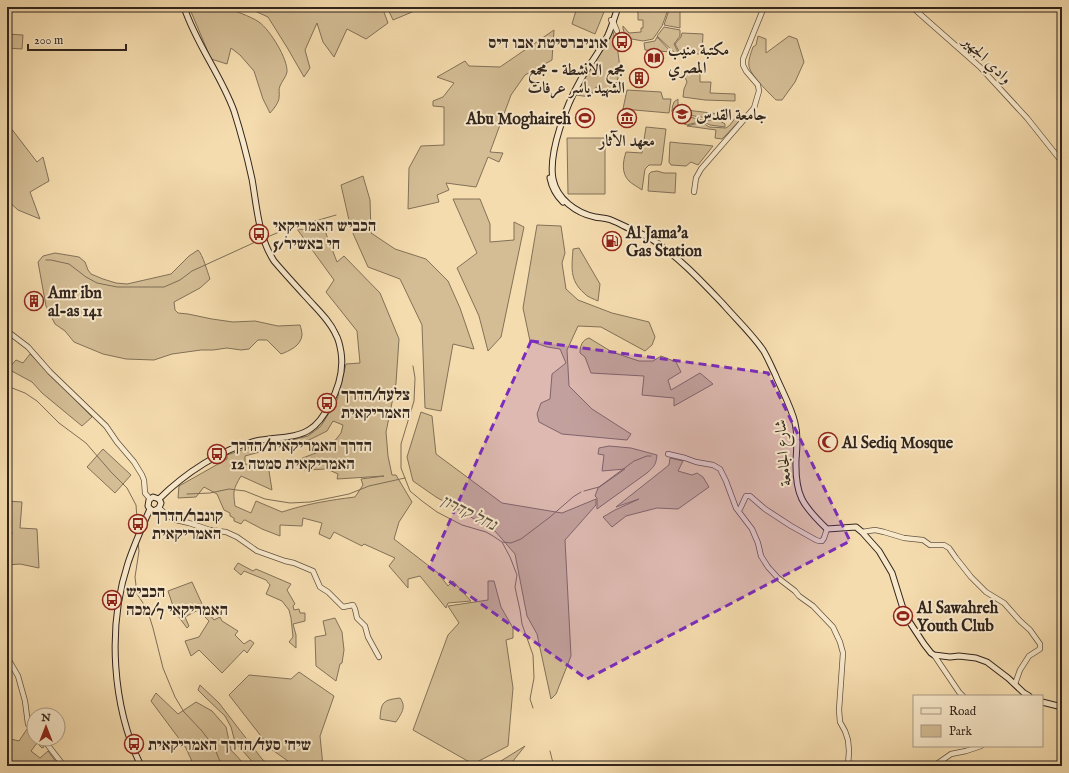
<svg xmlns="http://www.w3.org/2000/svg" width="1069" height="773" viewBox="0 0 1069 773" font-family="'IM FELL English',Amiri,'Frank Ruhl Libre',serif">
	<rect width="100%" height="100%" fill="#f5dcae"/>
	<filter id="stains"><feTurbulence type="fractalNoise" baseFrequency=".005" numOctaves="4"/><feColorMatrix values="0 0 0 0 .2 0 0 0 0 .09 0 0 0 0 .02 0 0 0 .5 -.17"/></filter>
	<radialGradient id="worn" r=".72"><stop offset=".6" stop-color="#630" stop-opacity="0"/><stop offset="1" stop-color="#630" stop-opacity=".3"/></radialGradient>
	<g fill="#d4bd95" stroke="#827159" fill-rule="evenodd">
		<path d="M189,7C199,7 212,5 222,7C231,9 252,17 259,22C270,30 288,59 287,72C286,77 282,81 280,86C278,90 280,93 279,98C279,102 273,110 270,113L263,99L254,71L240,55L231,48L227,64L211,59Z"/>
		<polygon points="246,7 346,7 349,11 355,7 382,7 388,23 366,39 347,29 334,57 323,42 317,23 305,50 310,68 304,77 288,49 268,17"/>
		<polygon points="387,7 424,7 393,20"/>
		<polygon points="577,7 606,7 595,34 572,24"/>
		<polygon points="626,7 669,7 662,26 653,39 643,41 626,38 623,29 623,26 629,33 641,32 641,28 643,28 643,20 638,20 638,13 636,11 636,8 626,9"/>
		<polygon points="670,7 677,7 680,12 680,28 664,25"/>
		<polygon points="664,27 680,30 680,36 674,44 680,56 678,56 657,36"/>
		<polygon points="612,29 617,45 620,68 615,92 596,87 590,97 576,95 591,64"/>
		<polygon points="554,30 552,60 525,75 511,95 490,152 503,153 499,162 488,157 476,187 446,183 449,190 437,195 439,202 408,209 409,168 421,146 444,145 444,107 433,106 433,101 443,97 454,83 437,77 465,61 469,66 500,67"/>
		<polygon points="682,33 703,34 702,54 680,53 675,44 681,37"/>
		<polygon points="7,34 23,35 22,49 7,48"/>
		<path d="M758,36L766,39V53L789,36L797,39L804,62L795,82L782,100H776C769,93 750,75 749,66C748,60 751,53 753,47L756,45Z"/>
		<polygon points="657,37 671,52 645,50 644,43 655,41"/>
		<polygon points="683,72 700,73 700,82 711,82 710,93 735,94 735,101 705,100 683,97 684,89 687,82"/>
		<polygon points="627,90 661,92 663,99 671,99 669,113 623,109"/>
		<path d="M678,99V109L719,114L717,118C702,118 686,116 672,108L674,102Z"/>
		<path d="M672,109C681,115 692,118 703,120C715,121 714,117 725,124V127L710,125L702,121L687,125L676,121L674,118V115L672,112Z"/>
		<polygon points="745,115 722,139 715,138 716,130 687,126 702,122 709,127 726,128 730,125 736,117"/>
		<polygon points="7,123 37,162 43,157 49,181 30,192 40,219 18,210 7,200"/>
		<path d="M646,127L666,129L662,161L661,165H649L645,169L642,190C638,187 632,184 629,181C621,173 623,161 626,152L642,153Z"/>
		<polygon points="567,138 605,138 605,194 568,194"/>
		<path d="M670,142C685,144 699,144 713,146L698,165L691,162L686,166L671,165L669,162Z"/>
		<polygon points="657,171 664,173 676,173 675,193 648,191 649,174 651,172"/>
		<polygon points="363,176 370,200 371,233 395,249 426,259 448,281 460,308 474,349 453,344 441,411 425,408 422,325 400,279 368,267 351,229 341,185"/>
		<polygon points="453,199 480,199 490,224 490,242 514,240 514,222 524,227 501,337 488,351 479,316 457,268 477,253"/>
		<polygon points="537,225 561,226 565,253 562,263 566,289 578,300 612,313 649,322 655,337 652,345 645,351 601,327 578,326 567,350 569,386 592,409 631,434 627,440 562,434 539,422 537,414 541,403 550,399 552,374 566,363 560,349 547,347 530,341 523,308"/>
		<path d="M297,229L325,231L337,262L344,256L380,293L399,339L396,383L386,432L388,456L392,475H396L412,502L399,522L394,539L438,573L448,586L453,581L471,601L448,603L446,608L420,576L408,579V588L389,566L395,558L364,544L362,546L334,532L330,539L319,534L322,523L303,518L302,526L280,525V536L262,529L245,520H244L241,524L234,521V518L230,516V513L224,510L217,494L204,487L196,497L178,498L179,486L227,459V455L254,446L283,442L308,436L321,426L337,400L346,364L360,363L357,331L326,292L334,280ZM333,421L343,425L341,433L329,448L300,459L304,470L327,469L338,474L337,479L384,476L361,479L363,485L355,497C330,500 306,504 282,512L256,501L251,513L235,506C233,490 233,490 241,476L272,490L269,471L265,466L245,464V456L278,447L305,442L327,431Z"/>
		<path d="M579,248L600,284L598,301C594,299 587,297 584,293C569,280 572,266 573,249Z"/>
		<path d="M198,250C203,255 207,271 210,279L200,288L174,302L175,310L178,313L188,314L212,319L233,322L255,321L278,326L300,325C301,328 302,332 302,335C301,346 289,351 281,354L267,340H258L249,349L241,350L227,348L213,350H201L172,354L154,360L126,359L103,354L74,342L65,331L55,324L46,306L38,262L43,256L55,253L79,257L85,262L88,270L91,274L103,279L116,283L127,284L171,274L189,256Z"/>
		<path d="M589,338L612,352L639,361H653L661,356L676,362L681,372L668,380L671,390L700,373L713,384L674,406V398L642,395L644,376L591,373L585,357L580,353C580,346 582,340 589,338Z"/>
		<polygon points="30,354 92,417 82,426 42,393 32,382 8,369 16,360 23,363"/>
		<polygon points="421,412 432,416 436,454 502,503 562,513 596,499 596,505 565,540 571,656 556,694 551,699 537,634 527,616 515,554 495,531 436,497 413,481 407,457"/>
		<path d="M609,446L631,448L657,455C656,464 655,466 647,473L597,509V498L595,496L598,488L625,469L602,471L604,455L598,454L599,448Z"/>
		<polygon points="103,449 131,475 115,493 87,467"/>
		<polygon points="670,458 683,461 678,471 692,475 697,473 703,477 709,487 678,509 657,508 626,516 612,527 603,517 615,510 639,499 616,507 669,465"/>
		<polygon points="7,501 22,502 20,528 37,529 39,568 20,564 7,565 7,555 9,554 12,532 7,531"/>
		<polygon points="238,563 253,571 256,569 291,584 287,590 295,604 293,606 294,610 299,609 300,613 305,613 305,621 293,624 296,635 296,648 289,642 293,637 291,618 289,610 282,601 266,594 270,585 266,580 244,571 241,575 234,569"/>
		<polygon points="488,581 494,581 501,607 513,628 513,638 506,640 513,688 508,746 473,764 413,730 448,635 459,623 448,606 488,600"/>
		<polygon points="192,582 203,606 214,620 220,617 222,621 238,631 235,635 244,644 250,640 254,643 247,653 244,650 222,673 199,650 191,656 185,641 199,637 209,621 198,610 185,617 189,626 187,628 175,612 168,591"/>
		<polygon points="335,618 342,632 344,650 342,663 340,664 336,681 316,666 315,637 326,635 323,621"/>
		<polygon points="299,672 334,696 320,736 323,766 295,766 271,749 229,695 249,675 291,679"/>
		<polygon points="200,685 219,703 262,759 270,766 256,766 235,742 231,727 225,716 205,697 198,690"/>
		<polygon points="156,693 178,714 196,702 212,711 226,727 231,750 246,766 232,766 228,762 215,766 194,766 186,748 151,701"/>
		<path d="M400,698C407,707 401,714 396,722L380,719C381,702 383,700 400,698Z"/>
		<polygon points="27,729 34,735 34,739 38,739 44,747 42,748 37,743 31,751 40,758 48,751 59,766 7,766 7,738 19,741"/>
		<polygon points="525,746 509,766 491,766 496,764"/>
	</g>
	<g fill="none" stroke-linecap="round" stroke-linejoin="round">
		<g stroke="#7e6e57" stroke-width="1">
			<polyline points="265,238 284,230 336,215"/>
			<polyline points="46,260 51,260 69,264 86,277 97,283 117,287 164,287 180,280 192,271 262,239"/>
			<polyline points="413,366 415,378 414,401 401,444 401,468 410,491 422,501 437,512 462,525 486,532 493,536 502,542 510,557 517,575 515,587 516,592 520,610 522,624 533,655 534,678 530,699 533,708"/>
			<polyline points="7,386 25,393 37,401 59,423 86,443 111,472 127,488 136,505 138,532"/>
			<polyline points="584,491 599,487 634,461 647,456 651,456"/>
			<polyline points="187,494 210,493 229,489 245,491 265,499 290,503 310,502 349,494 369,486 405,478"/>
			<polyline points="503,542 511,543 521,539 550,517 573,497 581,492"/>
			<polyline points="138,543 139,551 135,577 137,594 147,609 153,628 163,668 175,697 184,712 202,731 214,747 222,766"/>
			<polyline points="550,751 553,763 556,766"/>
			<polyline points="544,766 553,763"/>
		</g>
		<g stroke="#625341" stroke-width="6">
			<g id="tertiary">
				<polyline points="912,7 980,67 1027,118 1062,162"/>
				<polygon points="611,20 613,21 617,31"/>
				<polyline points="694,192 696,178 701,169 754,108 759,91 758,85 746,71 743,65 743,59 764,7"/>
				<polyline points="7,331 28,347 50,372 106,426 117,442 134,462 142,475 144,480 145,493 150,499"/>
				<polyline points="668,454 685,458 696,462 713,465 720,469 726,481 736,508 752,529 758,543 761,556 768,567 778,578 795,591 799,596 813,606 833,627 840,642 843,653 839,710 840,722 845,731 848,740 849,751 848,766"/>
				<polyline points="159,508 168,516 176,520 189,523 210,530 226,532 237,537 257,551 285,561 294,563 313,571 320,587 328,592 343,607 353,605 355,609 357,618 365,626 368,637 379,657"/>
				<polyline points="738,510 740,509 746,496 750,496 765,509 791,526 816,540 819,541 822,541 824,538 827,529"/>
				<polyline points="862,532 875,530 884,532 904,538 923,540 930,545 944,545 949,548 956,558 971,577 986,592 1004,603 1020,621 1030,630 1040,644 1040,649 1029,656 1020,670 1015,684"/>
				<polyline points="934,655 959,692 963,696"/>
				<polyline points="7,657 18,676 25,701 28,724 34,731"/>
				<polyline points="43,739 64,766"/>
				<polyline points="934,766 951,754 966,751 981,746"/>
			</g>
		</g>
		<g stroke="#31251d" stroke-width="7">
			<g id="secondary">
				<path d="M618,7C615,16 612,26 608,35C600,51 589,65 580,81C567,104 548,152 553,179C557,199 576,213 595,217C600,218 606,218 611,220C619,223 627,228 635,231C641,234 648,236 653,240C680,258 702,282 724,305C737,320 752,334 763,350C768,358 771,366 775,374C782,391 791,406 795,423C798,435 797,447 796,460C795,495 802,505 827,529L856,527L862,532L879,551L892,573L905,615L924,644L931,653L934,655L950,657L959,656L976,658L987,662L1008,678L1024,693L1029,696"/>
				<path d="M550,178C552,188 556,195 563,202"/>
				<path d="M159,499C184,474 221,449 256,441C273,437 294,439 309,430C319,424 325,414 330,404C339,387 344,371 341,352C340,346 339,340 336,335C330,321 318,310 308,299C297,287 285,274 274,261C258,236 257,207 252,179C247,156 241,133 234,111C221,75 196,44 184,7"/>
				<polyline points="150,509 148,506 149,500 153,497 159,499"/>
				<polyline points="150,509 154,511 159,508 161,503 159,499"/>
				<polyline points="1042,702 1062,707"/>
				<path d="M141,766C112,706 107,627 128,563C134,545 142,527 150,509"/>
			</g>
		</g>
		<use href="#tertiary" stroke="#f8e8ca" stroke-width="4.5"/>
		<use href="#secondary" stroke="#f8e8ca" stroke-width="5"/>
	</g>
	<path fill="#7b2cbf" fill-opacity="0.2" stroke="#7b2cbf" stroke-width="3" stroke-dasharray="8 5" stroke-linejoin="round" d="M531,341L768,373L850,541L587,679L429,567Z"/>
	<defs>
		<g id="bus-ring" transform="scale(1)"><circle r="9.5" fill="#f8e8ca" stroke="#8f2418" stroke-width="1.5"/><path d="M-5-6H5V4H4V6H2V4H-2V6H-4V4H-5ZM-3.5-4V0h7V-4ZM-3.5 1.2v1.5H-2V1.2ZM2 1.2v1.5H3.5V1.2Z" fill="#8f2418"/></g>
		<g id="library-ring" transform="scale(1)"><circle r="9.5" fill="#f8e8ca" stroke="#8f2418" stroke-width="1.5"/><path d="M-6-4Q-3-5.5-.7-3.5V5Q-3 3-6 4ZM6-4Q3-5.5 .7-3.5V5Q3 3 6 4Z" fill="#8f2418"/></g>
		<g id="building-ring" transform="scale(1)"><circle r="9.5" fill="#f8e8ca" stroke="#8f2418" stroke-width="1.5"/><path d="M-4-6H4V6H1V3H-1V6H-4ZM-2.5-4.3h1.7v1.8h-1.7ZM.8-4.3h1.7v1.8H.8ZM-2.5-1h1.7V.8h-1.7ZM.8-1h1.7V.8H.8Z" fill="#8f2418"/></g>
		<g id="university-ring" transform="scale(1)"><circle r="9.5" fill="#f8e8ca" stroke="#8f2418" stroke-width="1.5"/><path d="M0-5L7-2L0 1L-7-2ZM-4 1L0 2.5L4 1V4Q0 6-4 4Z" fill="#8f2418"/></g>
		<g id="stadium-ring" transform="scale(1)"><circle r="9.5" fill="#f8e8ca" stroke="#8f2418" stroke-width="1.5"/><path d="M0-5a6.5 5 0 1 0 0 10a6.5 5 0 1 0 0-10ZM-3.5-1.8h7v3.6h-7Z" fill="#8f2418"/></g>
		<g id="museum-ring" transform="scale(1)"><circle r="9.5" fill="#f8e8ca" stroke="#8f2418" stroke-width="1.5"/><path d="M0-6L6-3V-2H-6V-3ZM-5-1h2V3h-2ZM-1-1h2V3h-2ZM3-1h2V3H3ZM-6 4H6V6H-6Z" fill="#8f2418"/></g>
		<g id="fuel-ring" transform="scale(1)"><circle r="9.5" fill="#f8e8ca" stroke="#8f2418" stroke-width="1.5"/><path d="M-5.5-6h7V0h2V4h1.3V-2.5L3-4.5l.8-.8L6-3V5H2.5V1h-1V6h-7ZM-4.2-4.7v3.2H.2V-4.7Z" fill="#8f2418"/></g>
		<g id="mosque-ring" transform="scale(1)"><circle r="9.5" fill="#f8e8ca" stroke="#8f2418" stroke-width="1.5"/><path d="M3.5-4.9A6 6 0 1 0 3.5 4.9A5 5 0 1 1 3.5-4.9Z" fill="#8f2418"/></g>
	</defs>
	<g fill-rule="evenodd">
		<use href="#bus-ring" x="622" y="42"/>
		<use href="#library-ring" x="654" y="58"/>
		<use href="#building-ring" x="639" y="78"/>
		<use href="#university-ring" x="682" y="114"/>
		<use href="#stadium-ring" x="585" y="118"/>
		<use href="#museum-ring" x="627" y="118"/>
		<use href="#bus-ring" x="259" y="234"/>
		<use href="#fuel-ring" x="612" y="241"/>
		<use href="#building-ring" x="34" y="301"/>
		<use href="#bus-ring" x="327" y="403"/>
		<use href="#mosque-ring" x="828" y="442"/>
		<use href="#bus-ring" x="217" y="454"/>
		<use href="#bus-ring" x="138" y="524"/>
		<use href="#bus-ring" x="112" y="600"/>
		<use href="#stadium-ring" x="903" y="616"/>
		<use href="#bus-ring" x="134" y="744"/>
	</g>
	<g text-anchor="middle" stroke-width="4" stroke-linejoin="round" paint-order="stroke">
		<g font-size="16" font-weight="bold" fill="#31251d" stroke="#f8e8ca" text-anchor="start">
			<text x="608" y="48" text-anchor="end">אוניברסיטת אבו דיס</text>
			<text x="668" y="55">مكتبة منيب<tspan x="668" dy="18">المصري</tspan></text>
			<text x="625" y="75" text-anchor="end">مجمع الانشطة - مجمع<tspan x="625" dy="18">الشهيد ياسر عرفات</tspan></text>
			<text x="696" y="120">جامعة القدس</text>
			<text x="571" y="124" text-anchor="end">Abu Moghaireh</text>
			<text x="627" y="146" text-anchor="middle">معهد الآثار</text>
			<text x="273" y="231">הכביש האמריקאי<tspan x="273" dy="18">5/חי באשיר</tspan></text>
			<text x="626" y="238">Al Jama'a<tspan x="626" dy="18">Gas Station</tspan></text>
			<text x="48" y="298">Amr ibn<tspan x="48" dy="18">al-as 141</tspan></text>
			<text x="341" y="400">צלעה/הדרך<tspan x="341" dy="18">האמריקאית</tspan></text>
			<text x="842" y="448">Al Sediq Mosque</text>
			<text x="231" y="451">הדרך האמריקאית/הדרך<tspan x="231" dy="18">האמריקאית סמטה 12</tspan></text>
			<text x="152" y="521">קונבר/הדרך<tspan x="152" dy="18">האמריקאית</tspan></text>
			<text x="126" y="597">הכביש<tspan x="126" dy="18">האמריקאי 7/מכה</tspan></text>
			<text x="917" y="613">Al Sawahreh<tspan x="917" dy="18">Youth Club</tspan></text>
			<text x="148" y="750">שיח׳ סעד/הדרך האמריקאית</text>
		</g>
		<g font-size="16" fill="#31251d" stroke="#f8e8ca">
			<text transform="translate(988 59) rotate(44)" y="6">وادي الجهير</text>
			<text transform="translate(782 453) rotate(-95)" y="6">شارع الجامعة</text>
		</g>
		<g font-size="17" font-style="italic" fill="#5e4f3f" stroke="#f8e8ca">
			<text transform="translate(469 512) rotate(26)" y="6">נחל קדרון</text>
		</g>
	</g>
	<rect width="1069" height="773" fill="none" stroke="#f5dcae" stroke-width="24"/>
	<rect x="8" y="8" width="1053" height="757" fill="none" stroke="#31251d" stroke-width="2"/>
	<rect x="12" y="12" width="1045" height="749" fill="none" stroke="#31251d"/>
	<rect x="913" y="695" width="130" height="52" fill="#f8e8ca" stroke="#a89a85"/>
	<rect x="921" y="708" width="20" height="6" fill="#f8e8ca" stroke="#a89a85"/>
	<text x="949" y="715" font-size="12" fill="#31251d">Road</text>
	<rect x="921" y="725" width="20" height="12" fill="#d4bd95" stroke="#a89a85"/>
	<text x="949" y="735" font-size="12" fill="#31251d">Park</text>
	<g transform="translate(46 727)"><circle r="19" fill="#f8e8ca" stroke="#a89a85"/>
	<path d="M0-3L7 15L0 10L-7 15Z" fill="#8f2418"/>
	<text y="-6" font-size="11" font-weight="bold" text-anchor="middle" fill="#31251d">N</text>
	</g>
	<path d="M28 44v6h98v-6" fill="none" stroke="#31251d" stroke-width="2"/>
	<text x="34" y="44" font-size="12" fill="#31251d" stroke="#f8e8ca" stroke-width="3" paint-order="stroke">200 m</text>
	<rect width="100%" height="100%" filter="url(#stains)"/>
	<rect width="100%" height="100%" fill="url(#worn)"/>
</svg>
